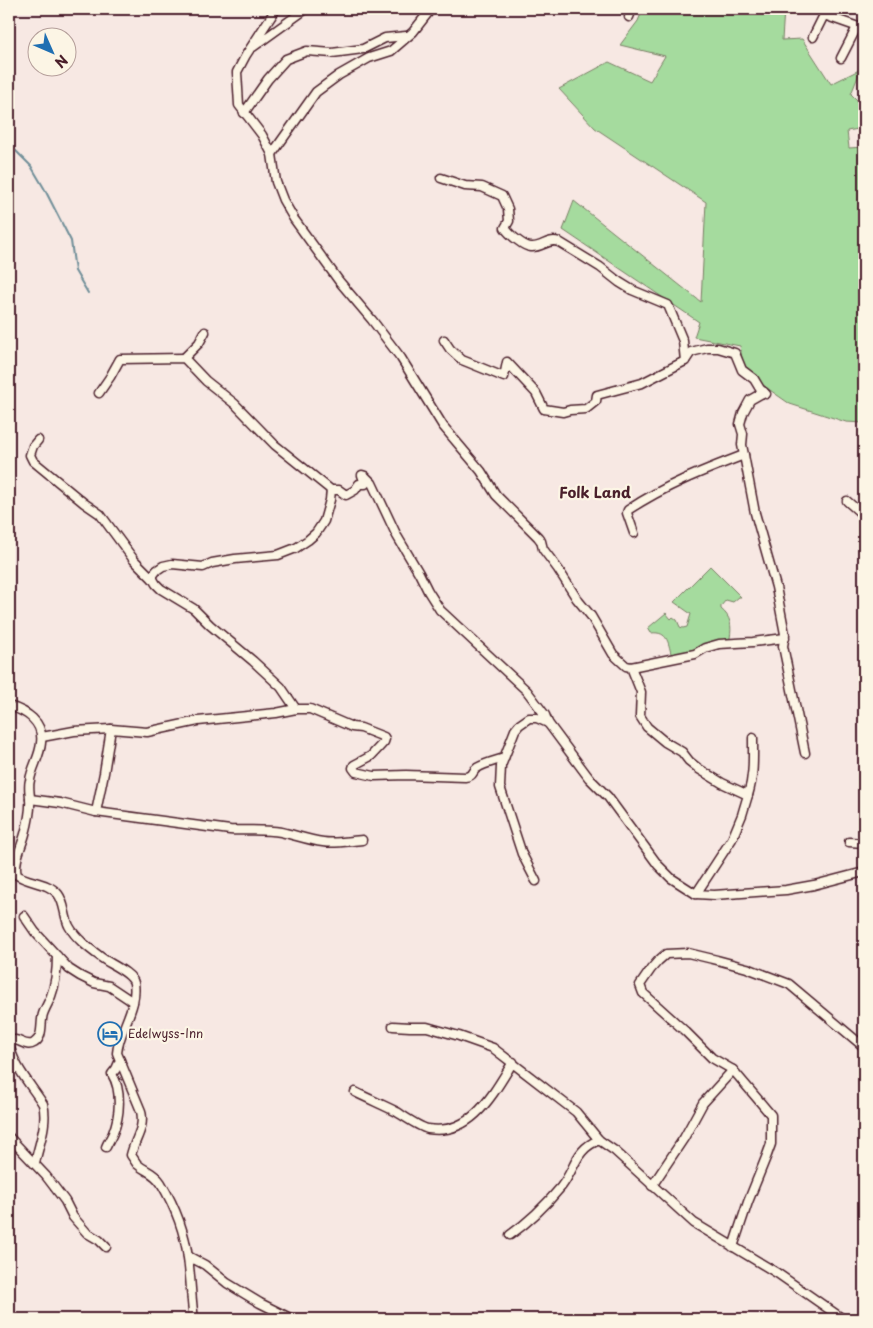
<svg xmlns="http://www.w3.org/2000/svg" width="873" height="1328" viewBox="0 0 873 1328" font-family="'Playpen Sans',sans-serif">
	<rect width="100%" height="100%" fill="#f7e8e3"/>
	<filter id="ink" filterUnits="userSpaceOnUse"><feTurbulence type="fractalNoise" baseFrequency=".02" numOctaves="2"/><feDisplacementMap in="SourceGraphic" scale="10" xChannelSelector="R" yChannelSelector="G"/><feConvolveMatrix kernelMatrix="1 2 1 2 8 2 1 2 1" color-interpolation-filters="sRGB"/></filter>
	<g filter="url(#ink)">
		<g fill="#a5db9e" stroke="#787d64">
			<polygon points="643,9 784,9 782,40 802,39 831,84 861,69 851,94 864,107 864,128 847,131 849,148 864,147 864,423 846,422 790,404 754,379 743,366 740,346 694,337 699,322 563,230 574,201 701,302 706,202 595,128 559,89 609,62 650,81 665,56 620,45 638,21"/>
			<path d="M710,566L741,597H739L733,602L726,600L721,606V609C731,617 732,626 730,638L734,643L672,657C668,644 669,631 651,633L648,628L666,613L671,619L673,617L677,620L680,627L683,628L687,627L691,614L674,602Z"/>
		</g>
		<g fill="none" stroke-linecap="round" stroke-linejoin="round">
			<polyline stroke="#6f8e98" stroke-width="2" points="9,146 16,151 31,166 44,188 71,241 75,271 88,293"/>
			<g stroke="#4a1f2b" stroke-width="11">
				<g id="minor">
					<polyline points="276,9 246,55 237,72 239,105 262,135 272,154 276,182 283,200 294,219 339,281 372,320 401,358 443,426 481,471 496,495 538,537 541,541 543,549 558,569 577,599 591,616 613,654 626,666 631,667 641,692 640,716 647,727 665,742 682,752 689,761 699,769 722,783 748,795 742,815 732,839 696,894 714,895 786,890 814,885 864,872"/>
					<polyline points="629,17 632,9"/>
					<polyline points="813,37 824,15 864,29"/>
					<polyline points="253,47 306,9"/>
					<polyline points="841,58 857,27"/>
					<polyline points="244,113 268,79 286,59 307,51 332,53 363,49 385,38 406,36"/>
					<polyline points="272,154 316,92 339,75 369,58 391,51 413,32 431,9"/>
					<path d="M441,178L465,186L482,187L502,196L508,209L509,221L505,228C509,234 524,247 531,247C542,248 548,238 559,242L600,267L619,282L632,290L668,305L683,341L685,361"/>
					<polyline points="444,340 450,349 462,360 504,377 507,362 536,393 544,409 563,412 570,410 586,409 596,401 597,395 642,383 685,361 691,352 707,348 718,348 735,353 742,370 754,379 760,389 766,394"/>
					<polyline points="184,358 199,343 205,332"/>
					<polyline points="764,392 750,400 743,413 740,424 743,434 742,445 744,455 755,513 776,587 785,634 783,646 805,753"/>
					<polyline points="99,393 110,377 120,359 184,358 206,381 235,404 275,445 331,490 339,490 346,495 355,490 359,484 365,484 362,475 365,476 372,483 397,536 419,573 428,591 440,610 527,691 545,715 548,723"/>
					<polyline points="38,440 33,446 30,455 33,461 84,503 100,514 134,560 153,579"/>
					<polyline points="847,501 864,516"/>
					<path d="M634,533L627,513L628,510C666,485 702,471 744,455"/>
					<polyline points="631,667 695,654 705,648 719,644 753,642 785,638"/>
					<path d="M9,706C26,711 44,722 41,743C40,756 32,767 30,780C28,787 30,792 30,799C31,810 28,823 25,834C22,846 13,862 17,875C29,883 48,882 58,894C65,903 64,916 69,926C76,939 90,949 102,958C110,964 132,973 134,983C138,1008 119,1029 117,1053L141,1111C145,1129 135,1138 131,1155C133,1158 135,1161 137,1164C146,1172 154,1172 161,1183C174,1205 185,1233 188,1258C191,1279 191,1299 194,1319"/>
					<polyline points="296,709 281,687 253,661 210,625 194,609 161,589 156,584 153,579 153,575 157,570 163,566 172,564 203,567 212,563 235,559 278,555 296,548 308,540 316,533 324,521 330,500 331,490"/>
					<path d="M42,737L74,731L111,729L147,732L198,721L276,713L296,709H310L352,727L361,728L384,737L385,739L384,742L371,756L354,765L353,768L356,772L374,776L406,775L465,777C475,776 471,772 477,768C485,763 495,761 504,758"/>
					<path d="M748,795C754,776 753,758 753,738"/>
					<path d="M30,799L60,803L96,812L230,830C247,831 264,829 281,832C295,835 308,840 323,842C335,844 349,841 362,840"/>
					<polyline points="96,812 104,773 111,729"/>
					<polyline points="849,842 864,843"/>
					<polyline points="536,881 522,854 500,787 501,766 515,730 519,725 529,718 537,718 548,723 589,778 608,797 658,865 671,878 696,894"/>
					<polyline points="24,916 35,932 69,969 80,976 94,983 109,986 133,1002"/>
					<polyline points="393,1026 410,1027 427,1027 459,1036 493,1048 576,1112 599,1140 615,1151 694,1223 777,1273 843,1319"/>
					<path d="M355,1092C369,1099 383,1105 397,1112C405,1117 419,1127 428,1129C472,1136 493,1094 513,1062"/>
					<polyline points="9,1137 46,1176 65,1201 73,1217 87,1233 99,1240 106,1247"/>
					<path d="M106,1147C108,1142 111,1138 113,1133C120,1116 122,1090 112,1074L116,1069L120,1060"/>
					<path d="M35,1163C39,1144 48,1123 43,1104C31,1085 12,1065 9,1042C17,1035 25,1049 34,1043C44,1037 40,1023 43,1014C45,1008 49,1002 51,996C56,983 57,970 57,956"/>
					<polyline points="652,1186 684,1138 703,1103 733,1070"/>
					<path d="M510,1235C530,1221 546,1205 561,1187C576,1168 575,1149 599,1140"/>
					<polyline points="733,1247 748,1202 767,1155 771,1144 771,1115 733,1070 712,1058 686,1032 643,993 640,985 651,969 658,961 666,954 688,953 717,960 747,968 789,984 864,1047"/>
					<polyline points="188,1256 205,1265 227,1283 260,1303 292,1319"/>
				</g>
			</g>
			<use href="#minor" stroke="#fcf5e5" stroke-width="8"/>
		</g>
	</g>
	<defs>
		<g id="hotel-ring" transform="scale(1.25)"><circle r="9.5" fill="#fcf5e5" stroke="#1f6fb2" stroke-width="1.5"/><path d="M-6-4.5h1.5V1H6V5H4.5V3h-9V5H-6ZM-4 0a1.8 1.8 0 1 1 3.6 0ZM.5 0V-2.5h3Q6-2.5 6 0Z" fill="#1f6fb2"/></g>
	</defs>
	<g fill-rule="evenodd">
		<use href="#hotel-ring" x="110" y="1034"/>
	</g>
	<g text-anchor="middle" stroke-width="4.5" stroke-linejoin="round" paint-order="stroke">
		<g font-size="12" fill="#4a1f2b" stroke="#fcf5e5" text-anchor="start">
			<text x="128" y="1038">Edelwyss-Inn</text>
		</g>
		<g font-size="15" font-weight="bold" fill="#4a1f2b" stroke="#fcf5e5">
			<text x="595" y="498">Folk Land</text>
		</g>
	</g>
	<rect width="873" height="1328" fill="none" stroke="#fcf5e5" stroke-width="30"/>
	<rect x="15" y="15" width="843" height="1298" fill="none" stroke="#4a1f2b" stroke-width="2" filter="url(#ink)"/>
	<g transform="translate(52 52) rotate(135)"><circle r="24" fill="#fcf5e5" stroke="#b59f9b"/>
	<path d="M0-4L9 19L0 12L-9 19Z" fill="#1f6fb2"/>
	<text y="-8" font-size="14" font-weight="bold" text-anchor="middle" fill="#4a1f2b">N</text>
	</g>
</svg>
